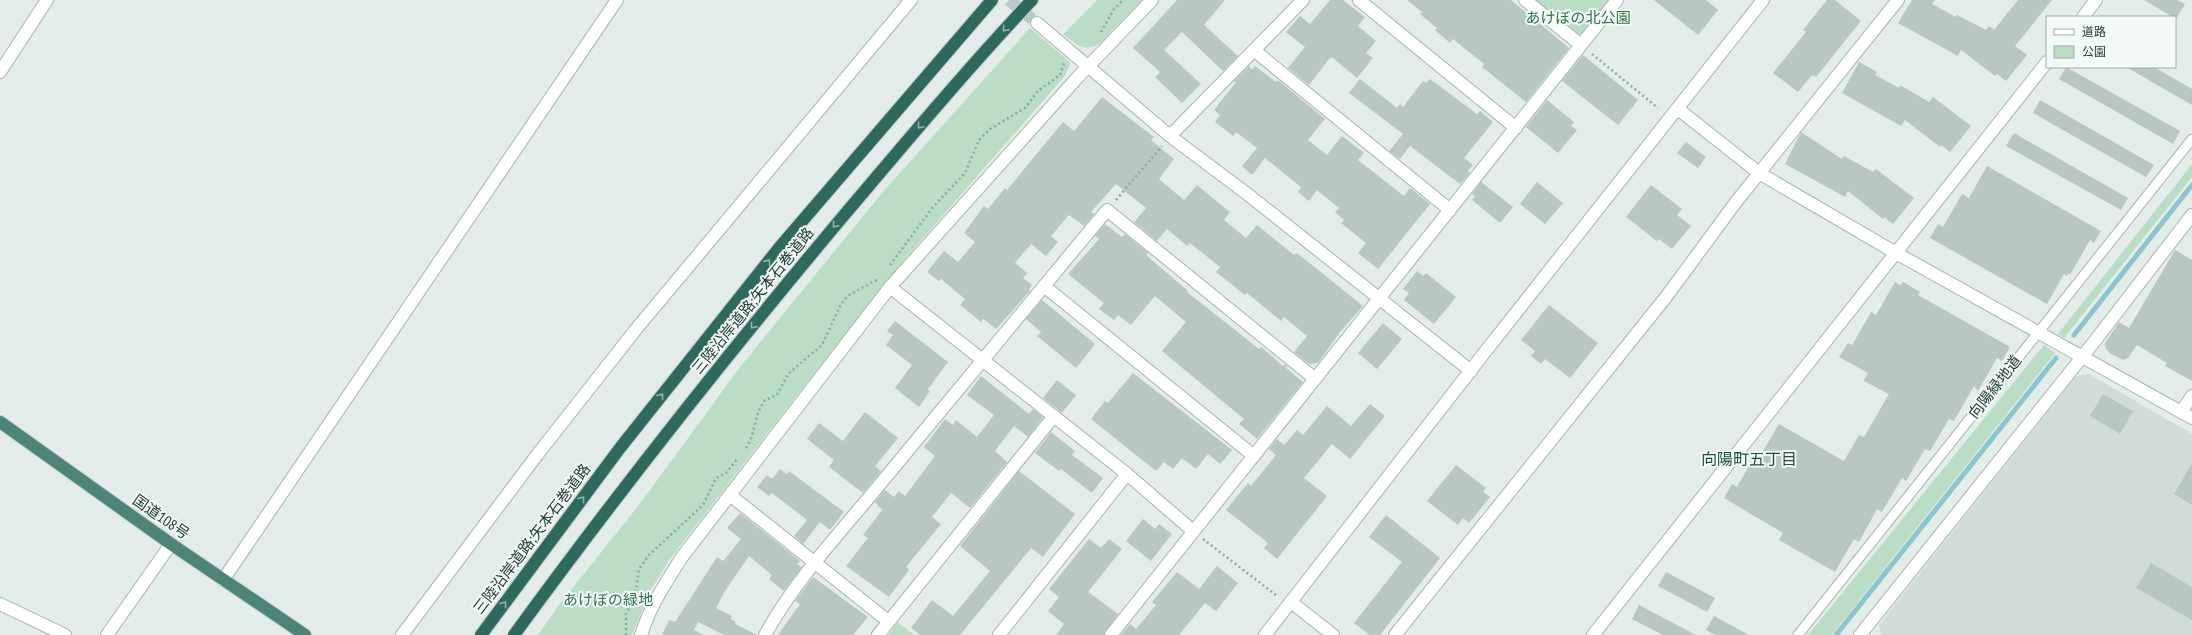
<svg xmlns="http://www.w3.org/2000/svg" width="2192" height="635" viewBox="0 0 2192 635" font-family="'PT Sans Narrow','Noto Sans JP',sans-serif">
	<rect width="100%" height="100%" fill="#e3ece8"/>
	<polygon fill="#d1dcd7" points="2089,374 2192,434 2192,635 1881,635 1879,625 2076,376"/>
	<g fill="#bcddc5">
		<path d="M1097,0H1142L1099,44C1084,53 1076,44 1063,34Z"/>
		<polygon points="1525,0 1617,0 1581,45"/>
		<polygon points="1030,28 1069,61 1070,65 1064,77 904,260 798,394 670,559 650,591 632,635 538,635 559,605 639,505 740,367 882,193"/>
		<polygon points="2192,164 2192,177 2064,338 2058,334"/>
		<polygon points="2044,345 2055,353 1832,635 1808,635"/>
		<polygon points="898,622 914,635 888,635"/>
	</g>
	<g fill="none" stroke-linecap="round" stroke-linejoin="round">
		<g stroke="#8cc5d0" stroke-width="5">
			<polyline points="2074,335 2192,185"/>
			<polyline points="1836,635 2056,358"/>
		</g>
	</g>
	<g fill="#b8c7c1">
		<polygon points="1177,0 1225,0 1204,25 1238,56 1223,71 1182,32 1164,50 1201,84 1182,103 1155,77 1160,72 1133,48"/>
		<polygon points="1330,0 1343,0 1365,17 1358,26 1376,41 1366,53 1373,58 1357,78 1333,58 1330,58 1309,85 1288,68 1305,47 1286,32 1300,16 1310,24"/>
		<polygon points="1407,0 1511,0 1569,48 1526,102 1482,67 1484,64 1453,39 1450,43 1435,30 1437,28 1420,14 1422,12"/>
		<polygon points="1654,0 1706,0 1718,10 1698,35"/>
		<polygon points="1827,0 1835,0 1861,21 1816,77 1812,75 1798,92 1773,73 1806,32 1803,30"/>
		<polygon points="1912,0 1935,0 1932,4 1956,17 1957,15 1986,30 1989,26 1994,30 2018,0 2052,0 2015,46 2027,55 2006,81 1997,74 1995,76 1961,50 1958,56 1898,23"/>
		<polygon points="2144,0 2177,0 2185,4 2176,19"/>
		<polygon points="1583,55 1638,100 1618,125 1562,81"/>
		<polygon points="1859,62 1877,72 1875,75 1899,88 1900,85 1929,102 1933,97 1971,126 1950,152 1941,145 1940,147 1905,120 1901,126 1842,93"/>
		<polygon points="1249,66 1252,70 1255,66 1276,82 1278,80 1325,119 1308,140 1327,155 1342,136 1364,153 1358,160 1404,196 1410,188 1430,204 1378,269 1358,253 1366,243 1341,223 1344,220 1335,212 1339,208 1317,190 1309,201 1298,192 1301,187 1265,158 1252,175 1242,166 1257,148 1236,132 1233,136 1215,122 1220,115 1214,110 1236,82 1234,81"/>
		<polygon points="2066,67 2180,131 2173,144 2059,79"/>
		<polygon points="2126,67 2154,67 2192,89 2192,105"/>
		<polygon points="1360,79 1397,108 1400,104 1403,107 1423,81 1426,83 1430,79 1477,114 1480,111 1493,122 1464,158 1473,165 1468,171 1470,173 1460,184 1410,146 1400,159 1389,151 1403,134 1349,93"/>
		<polygon points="1102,97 1154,137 1151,140 1174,159 1159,179 1184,200 1197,185 1230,212 1224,220 1246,238 1257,225 1294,255 1297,253 1363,306 1340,332 1318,363 1309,364 1294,352 1307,336 1284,317 1281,321 1247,293 1245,295 1216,272 1220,267 1190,243 1187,246 1167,229 1157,241 1134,222 1146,208 1116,184 1091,212 1094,214 1084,226 1069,215 1051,236 1058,242 1046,256 1031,244 1015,263 1027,273 1023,278 1032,285 1029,290 1030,291 996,329 983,319 981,322 960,305 965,299 941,279 939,281 927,272 944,251 958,262 975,242 964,233 984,206 988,209 1005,188 1007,190 1063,122 1074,131"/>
		<polygon points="1547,100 1574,122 1571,126 1577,130 1558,153 1526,127"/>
		<polygon points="2040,100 2154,165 2146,177 2033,113"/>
		<polygon points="1801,132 1842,159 1844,156 1873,172 1876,169 1914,198 1893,224 1884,217 1883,219 1848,191 1845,197 1785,164"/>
		<polygon points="2014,133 2128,198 2121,210 2006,146"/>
		<polygon points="1686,142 1706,157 1698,168 1677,153"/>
		<polygon points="1987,166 2101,231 2094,243 2090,240 2070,275 2069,273 2067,276 2064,274 2047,304 1930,238 1938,224 1943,227 1962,194 1969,198"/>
		<polygon points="1481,182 1513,207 1500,223 1472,200 1475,196 1472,194"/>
		<polygon points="1537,182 1563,203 1545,224 1520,204"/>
		<polygon points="1651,185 1682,209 1677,215 1691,226 1672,249 1659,239 1657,241 1626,217"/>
		<polygon points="1105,224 1122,237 1125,234 1148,253 1146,255 1188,291 1187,292 1259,349 1261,347 1283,366 1285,364 1288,367 1285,367 1303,382 1257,439 1239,424 1244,419 1162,351 1186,322 1155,296 1131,325 1118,315 1114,320 1099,309 1104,303 1068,274 1099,239 1095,236"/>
		<polygon points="2175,250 2192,260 2192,381 2165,366 2167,363 2137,345 2128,358 2123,360 2111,354 2106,349 2105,343 2119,322 2129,328"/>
		<polygon points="1417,271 1423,276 1426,273 1456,297 1434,324 1404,300 1409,293 1403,289"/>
		<polygon points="1895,282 1900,285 1903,282 1920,292 1918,295 2010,347 2002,361 1997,358 1978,391 1974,386 1954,421 1949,419 1930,451 1925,449 1906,481 1902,478 1882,512 1877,509 1859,542 1854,539 1835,572 1779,540 1783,533 1724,498 1732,484 1737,487 1756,454 1760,456 1779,424 1844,461 1859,435 1864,437 1889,394 1864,381 1868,373 1839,357 1848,343 1852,345 1871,312 1876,315"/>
		<polygon points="1042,300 1095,344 1076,368 1037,336 1041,332 1026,319"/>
		<polygon points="1549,305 1598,343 1570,378 1545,359 1541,364 1531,356 1535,351 1521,340"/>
		<polygon points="895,321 948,362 928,389 930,391 919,407 895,388 912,365 886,345 893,335 887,331"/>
		<polygon points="1383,323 1402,339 1377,369 1358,353"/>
		<polygon points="1133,373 1232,450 1220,464 1208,454 1196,469 1182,458 1173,469 1164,462 1156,471 1091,419 1105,401 1108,403"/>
		<polygon points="981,376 1029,414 1033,409 1043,417 1028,437 1014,426 995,451 1007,462 970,508 951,493 932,517 941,524 906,567 909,570 889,597 846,566 868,538 863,535 882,510 875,502 885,490 894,497 899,491 905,496 935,456 924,447 945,419 953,425 956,420 977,437 994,415 967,395"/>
		<polygon points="1057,380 1076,395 1062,413 1043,398"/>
		<polygon points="2103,394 2133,411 2120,434 2090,416"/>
		<polygon points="1370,404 1385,416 1350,459 1332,444 1304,478 1327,496 1277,559 1264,548 1268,543 1226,510 1248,483 1251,486 1276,455 1269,449 1277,439 1284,445 1297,430 1303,435 1327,406 1351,426"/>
		<polygon points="865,412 898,438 875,466 881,471 863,493 829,467 834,460 807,439 819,423 843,441"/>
		<polygon points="1051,432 1075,451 1072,455 1103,478 1092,493 1061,469 1059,471 1035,453"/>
		<polygon points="2192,463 2192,505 2174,494"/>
		<polygon points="1456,465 1486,488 1483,492 1490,497 1469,523 1463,518 1458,525 1427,501"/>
		<polygon points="780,469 787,474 789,471 844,512 830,530 820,522 803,544 794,536 807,520 772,493 769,496 757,487 767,475 772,479"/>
		<polygon points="1019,471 1075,514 1043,557 1031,548 960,635 920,635 911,628 932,600 953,616 990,571 960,546"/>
		<polygon points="740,513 794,556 800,561 797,564 802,567 784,591 769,579 772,575 749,556 725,591 716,608 732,616 731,619 736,622 735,624 757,635 724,635 698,622 694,630 704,635 662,635 669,620 675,622 717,557 723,561 741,539 727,528"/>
		<polygon points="1386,515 1440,558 1380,635 1370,635 1354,623 1402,562 1369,537"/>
		<polygon points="1143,519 1155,529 1159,524 1172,534 1151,561 1126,541"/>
		<polygon points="1089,539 1101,548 1109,539 1122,549 1088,592 1118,614 1104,635 1056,635 1064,624 1048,611 1059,597 1049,589"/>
		<polygon points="2151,563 2192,587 2192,620 2136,588"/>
		<polygon points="1217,566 1238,583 1216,611 1205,603 1179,635 1121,635 1130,624 1136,629 1156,605 1152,602 1177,572 1199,589"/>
		<polygon points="1666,572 1715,598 1707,612 1658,586"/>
		<polygon points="813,577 868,617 853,635 778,635 800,604 795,601"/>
		<polygon points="1639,605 1696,635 1663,635 1632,619"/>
		<polygon points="1714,616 1749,635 1715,635 1706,630"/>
	</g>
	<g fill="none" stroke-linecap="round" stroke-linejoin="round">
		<polyline stroke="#bdc9c5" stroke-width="12" stroke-dasharray="12 6" stroke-linecap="butt" points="1009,0 1037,23"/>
		<g stroke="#a6b4af" stroke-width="11">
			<polyline id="service" points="1798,635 2192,139"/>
		</g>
		<g stroke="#a6b4af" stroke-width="14">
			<g id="minor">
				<polyline points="1359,0 1516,128"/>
				<polyline points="1525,0 1581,45"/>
				<polyline points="2083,17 2096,0"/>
				<polyline points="1037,23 1170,136 1246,193 1471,371"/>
				<polyline points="1255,51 1450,210"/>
				<polyline points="0,72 47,0"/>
				<polyline points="1678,109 1759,173 1896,253 2192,418"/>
				<polyline points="1170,136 1303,0"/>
				<polyline points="1044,286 1254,456"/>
				<polyline points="890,287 1127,474 1193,531"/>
				<polyline points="2181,412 2192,396"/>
				<polyline points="730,495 888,621"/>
				<polyline points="223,580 617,0"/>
				<polyline points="0,604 65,635"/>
				<polyline points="107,635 171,544"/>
				<polyline points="402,635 537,455 637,328 911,0"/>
				<path d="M765,635C795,580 841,532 881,483C956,392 1031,301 1107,210L1314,378"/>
				<polyline points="878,635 1054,416"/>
				<polyline points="999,635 1127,474"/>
				<polyline points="1111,635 1617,0"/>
				<polyline points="1395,635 1666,297 1736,202 1898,0"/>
				<polyline points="1593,635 2047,62"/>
				<polyline points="1860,635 2094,342 2192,215"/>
			</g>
		</g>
		<g stroke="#a6b4af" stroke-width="14">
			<g id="tertiary">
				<polyline points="1291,602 1333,635"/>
				<path d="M641,635C650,606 666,582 682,557L890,287L1077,78L1152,0"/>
				<polyline points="1265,635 1485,352 1763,0"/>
			</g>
		</g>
		<g stroke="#c1c9c7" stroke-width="14">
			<polyline id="trunk" points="0,422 171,544 305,635"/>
		</g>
		<g stroke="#c1c9c7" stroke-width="14">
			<g id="motorway">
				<polyline points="481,635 620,448 779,248 992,0"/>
				<path d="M514,635C619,491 730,351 845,214C906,142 967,69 1032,0"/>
			</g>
		</g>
		<g stroke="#84afa2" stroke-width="2.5" stroke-dasharray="2 3" stroke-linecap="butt">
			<polyline points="1101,32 1114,9 1123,0"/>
			<polyline points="1592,54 1658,108"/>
			<polyline points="1116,200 1162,146"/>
			<polyline points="890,265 933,207 965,173 979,140 990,129 1025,108 1038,91 1060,75 1064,63"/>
			<path d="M746,448C756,433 754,414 765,400L777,395L788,374L822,345L841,304L849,295L878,279"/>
			<polyline points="1203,539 1276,595"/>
			<polyline points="626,635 626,614 635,597 639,569 649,555 703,505 716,478 726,473 738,458"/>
		</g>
		<use href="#service" stroke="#fff" stroke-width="9"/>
		<use href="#minor" stroke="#fff" stroke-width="12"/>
		<use href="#tertiary" stroke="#fff" stroke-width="12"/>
		<use href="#trunk" stroke="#4c8578" stroke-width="12"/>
		<use href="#motorway" stroke="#2f695e" stroke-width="12"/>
	</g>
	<defs><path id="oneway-chevron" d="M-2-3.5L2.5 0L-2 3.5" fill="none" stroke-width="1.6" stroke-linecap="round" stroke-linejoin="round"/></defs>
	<g stroke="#91b1aa">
		<use href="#oneway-chevron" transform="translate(1005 29) rotate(131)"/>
		<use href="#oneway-chevron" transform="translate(920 126) rotate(131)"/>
		<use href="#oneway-chevron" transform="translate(835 225) rotate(130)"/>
		<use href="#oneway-chevron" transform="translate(768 262) rotate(-51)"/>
		<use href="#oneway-chevron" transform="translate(753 326) rotate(129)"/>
		<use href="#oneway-chevron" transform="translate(661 396) rotate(-52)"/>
		<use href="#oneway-chevron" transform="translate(582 499) rotate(-53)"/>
		<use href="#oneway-chevron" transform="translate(504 604) rotate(-53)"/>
	</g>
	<g text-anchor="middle" stroke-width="4" stroke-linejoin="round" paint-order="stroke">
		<g font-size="15" fill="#2e744a" stroke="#f3f9f6">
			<text x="1578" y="23">あけぼの北公園</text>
			<text x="608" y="605">あけぼの緑地</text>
		</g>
		<g font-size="15" fill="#233d37" stroke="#f3f9f6">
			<text transform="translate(753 301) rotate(-51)" y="5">三陸沿岸道路;矢本石巻道路</text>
			<text transform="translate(1995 387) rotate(-52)" y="5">向陽緑地道</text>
			<text transform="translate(161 517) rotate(35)" y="5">国道108号</text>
			<text transform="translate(532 539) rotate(-53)" y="5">三陸沿岸道路;矢本石巻道路</text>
		</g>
		<g font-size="16" fill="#1f4f44" stroke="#f3f9f6">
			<text x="1749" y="465">向陽町五丁目</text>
		</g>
	</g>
	<rect x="2046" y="16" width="130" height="52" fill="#f3f9f6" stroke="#a0aeaa"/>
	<rect x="2054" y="29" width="20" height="6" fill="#ffffff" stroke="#a0aeaa"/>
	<text x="2082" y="36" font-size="12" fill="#233d37">道路</text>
	<rect x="2054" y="46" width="20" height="12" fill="#bcddc5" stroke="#a0aeaa"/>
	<text x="2082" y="56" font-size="12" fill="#233d37">公園</text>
</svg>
